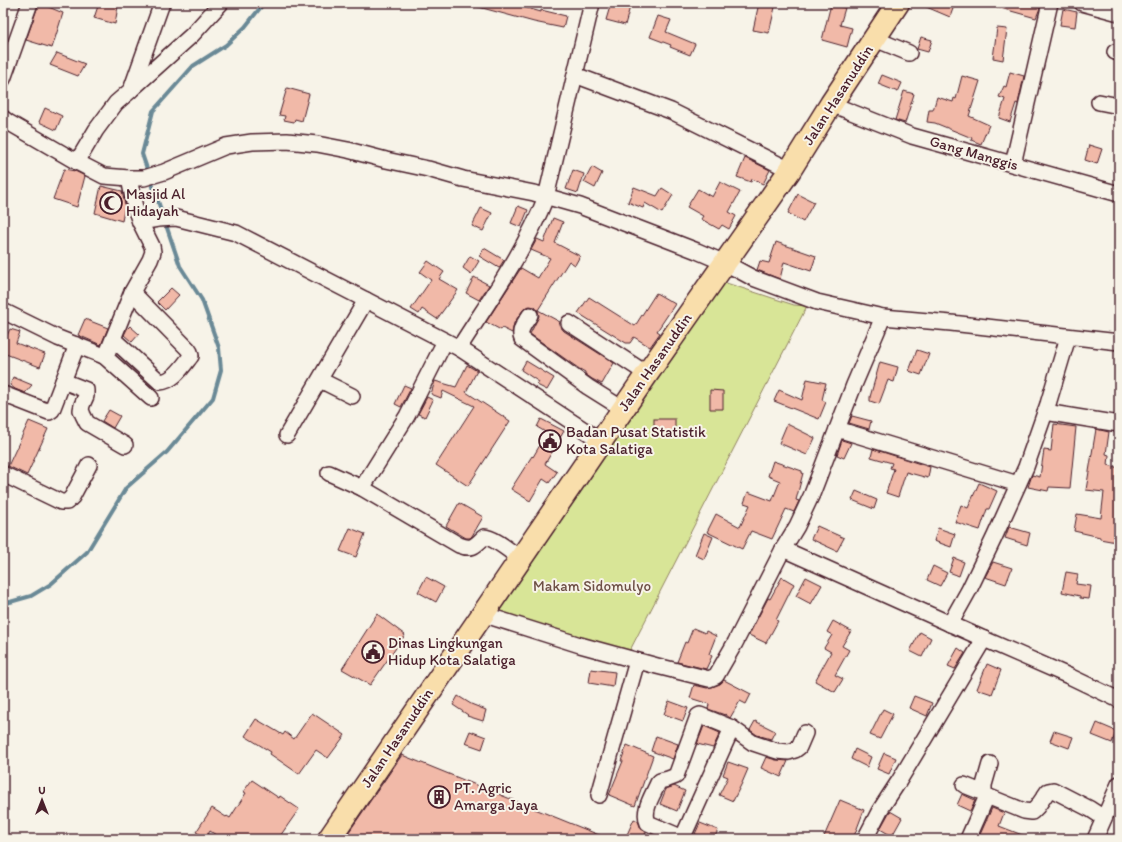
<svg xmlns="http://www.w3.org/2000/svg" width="1122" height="842" viewBox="0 0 1122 842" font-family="Itim,sans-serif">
	<rect width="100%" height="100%" fill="#f7f3e8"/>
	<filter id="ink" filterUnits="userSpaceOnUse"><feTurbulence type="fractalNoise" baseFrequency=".025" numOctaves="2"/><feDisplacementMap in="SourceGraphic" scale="8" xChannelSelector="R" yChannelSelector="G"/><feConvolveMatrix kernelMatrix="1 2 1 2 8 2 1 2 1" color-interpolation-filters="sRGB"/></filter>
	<g filter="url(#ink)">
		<polygon fill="#d8e597" stroke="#918261" points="717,280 794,305 807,306 626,658 495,617 677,352"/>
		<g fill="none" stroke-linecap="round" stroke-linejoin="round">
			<g stroke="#6a8996" stroke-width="4">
				<polyline points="163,216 142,154 153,111 193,66 226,45 245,27 264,3"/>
				<polyline points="3,604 31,596 51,584 87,552 126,488 167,452 213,398 221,370 219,348 202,300 180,266 165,222"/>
			</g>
		</g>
		<g fill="#f1b9a8" stroke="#4a1f2b">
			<polygon points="39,3 63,13 52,48 26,40"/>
			<polygon points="99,3 104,3 118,6 115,24 94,18"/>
			<polygon points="475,3 521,3 520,6 541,12 541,10 566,16 563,28 534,22 475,6"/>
			<polygon points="611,3 631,3 625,25 606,20"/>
			<polygon points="759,3 776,3 769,33 753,30"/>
			<polygon points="917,3 955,3 950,17"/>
			<polygon points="993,3 1022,3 1040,8 1036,18 993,6"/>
			<polygon points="831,4 845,8 840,25 852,28 847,47 822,40"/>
			<polygon points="1063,9 1077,12 1075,27 1060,25"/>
			<polygon points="658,16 671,20 666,32 695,44 690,55 670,47 671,45 650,37"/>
			<polygon points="997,28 1007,29 1003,60 993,58"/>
			<polygon points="921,37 932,40 928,52 917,49"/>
			<polygon points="57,53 85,64 78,76 50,65"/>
			<polygon points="1010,72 1024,76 1018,104 1016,103 1010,122 999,118 1005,99 999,97 1004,86 1006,87"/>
			<polygon points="882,75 902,83 898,92 878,84"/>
			<polygon points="962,76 980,81 969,116 989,125 981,144 971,140 972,138 935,123 927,122 929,110 933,110 937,97 953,102 954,98 956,99"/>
			<polygon points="287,88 309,94 302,121 295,119 294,122 284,120 285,116 279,115"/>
			<polygon points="904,91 914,94 905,123 895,120"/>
			<polygon points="45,108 62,116 56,130 39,122"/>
			<polygon points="1089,145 1102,149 1097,164 1085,160"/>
			<polygon points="745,158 770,170 763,184 752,179 751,182 737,177"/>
			<polygon points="592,167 602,173 595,188 584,182"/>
			<polygon points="64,169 75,171 85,176 77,207 53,199"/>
			<polygon points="573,170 584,174 578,193 566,189"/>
			<polygon points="720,182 740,192 729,212 736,216 729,229 722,225 719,229 701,219 703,216 687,207 698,189 712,197"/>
			<polygon points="101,186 122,191 125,205 122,221 95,213"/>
			<polygon points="634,187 657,196 662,188 673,195 662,213 645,203 643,208 628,202"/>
			<polygon points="798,194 814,202 803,222 788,213"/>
			<polygon points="518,206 528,210 521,227 511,223"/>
			<polygon points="481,208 492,213 483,231 472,226"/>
			<polygon points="553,218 563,222 555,243 580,256 575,265 569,261 538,310 560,322 559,325 564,331 614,363 602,384 592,379 585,374 585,372 578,368 530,334 539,316 538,311 535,307 530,306 526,307 523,310 514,323 512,333 502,328 501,330 486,322 521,268 538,278 550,258 531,250 537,239 544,242"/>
			<polygon points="776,242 816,256 811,271 784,262 780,279 757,270 760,261 769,263"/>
			<polygon points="484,248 504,260 499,268 479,256"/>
			<polygon points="470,256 479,261 471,274 463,268"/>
			<polygon points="428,261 444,272 439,279 458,290 437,319 422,309 419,314 411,309 431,280 420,272"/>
			<polygon points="474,277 489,285 479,300 466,293"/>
			<polygon points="171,288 179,295 165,310 157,302"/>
			<polygon points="656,293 675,304 657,331 660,333 650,347 634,337 630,343 626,343 578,313 589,297 635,326"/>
			<polygon points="85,319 108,328 101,345 78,335"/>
			<polygon points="130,326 139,334 132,342 124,335 127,329"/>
			<polygon points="10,329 20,332 16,343 45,354 40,367 3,353 3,344"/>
			<polygon points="917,350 929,354 921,375 909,371"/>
			<polygon points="526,361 554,378 547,390 537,385 539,382 521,370"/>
			<polygon points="880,362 898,367 894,382 888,380 879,404 870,401 870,397"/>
			<polygon points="467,365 477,371 466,392 510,421 468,486 436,465 474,406 443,391 441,398 431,394 435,381 456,387"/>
			<polygon points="13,377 32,385 25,393 15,389 10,385"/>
			<polygon points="807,379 826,383 822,400 826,402 819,419 774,401 779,390 802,400"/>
			<polygon points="404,385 411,388 401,407 395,404"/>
			<polygon points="710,390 723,391 723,409 710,409"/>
			<polygon points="427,397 433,400 425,417 418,414"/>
			<polygon points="109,410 120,416 113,428 102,421"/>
			<polygon points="852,416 871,421 869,429 849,423"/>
			<polygon points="541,419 564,431 545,464 557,472 549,483 543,479 530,501 511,489 532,456 533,457 547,433 537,427"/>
			<rect x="654" y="419" width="21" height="13"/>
			<polygon points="29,421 48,429 27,475 8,466"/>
			<polygon points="787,424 815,438 807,455 779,443"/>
			<polygon points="1054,424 1076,427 1070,488 1049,487 1048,491 1028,487 1032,475 1040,477 1044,450 1051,451"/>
			<polygon points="1096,429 1109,432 1106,454 1109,455 1108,465 1119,468 1119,529 1116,542 1100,539 1100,537 1074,531 1077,514 1101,518 1104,492 1086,490"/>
			<polygon points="842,440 851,443 844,458 837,455"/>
			<polygon points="873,449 930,467 928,478 906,472 898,497 886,493 894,469 890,468 892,463 871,457"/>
			<polygon points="773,461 802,471 802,473 803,473 796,500 799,501 794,512 786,509 772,539 751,531 742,549 707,532 716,514 740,527 750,505 744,503 748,492 772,501 780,481 768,476"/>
			<polygon points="979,483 997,491 989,509 987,509 980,530 955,522 961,505 968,508"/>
			<polygon points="856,491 877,500 874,509 852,500"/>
			<polygon points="459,503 483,517 472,536 470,538 466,538 446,526"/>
			<polygon points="817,526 844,538 837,551 811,539"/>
			<polygon points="1009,527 1030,533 1027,545 1005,538"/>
			<polygon points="350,528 365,534 356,557 340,551"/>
			<polygon points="938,528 955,534 951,547 934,541"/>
			<polygon points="704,533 713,537 704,559 695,555"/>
			<polygon points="954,558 964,562 959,576 949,572"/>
			<polygon points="993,562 1012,568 1006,584 985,577"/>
			<polygon points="933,566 947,573 940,586 927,580"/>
			<polygon points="1066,572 1078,574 1076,584 1091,586 1089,599 1080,598 1080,596 1062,592"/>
			<polygon points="426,577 444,587 436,602 418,592"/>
			<polygon points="782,577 794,584 776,620 778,621 766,643 749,635 768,598 770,599"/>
			<polygon points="806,577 822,585 811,604 796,596"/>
			<polygon points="377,614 405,635 370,685 342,669"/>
			<polygon points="833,621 851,631 842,646 849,650 835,675 843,679 835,692 815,681 831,652 824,648 832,635 827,632"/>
			<polygon points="693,628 705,633 706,631 716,636 709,654 712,656 706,669 677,662 685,642 687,643"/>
			<polygon points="920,632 931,638 922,657 910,651"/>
			<polygon points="958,648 965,653 955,669 948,666"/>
			<polygon points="987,664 1001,670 992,694 977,689"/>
			<polygon points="591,669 615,672 613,687 589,683"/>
			<polygon points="724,680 751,694 746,704 740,701 730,718 725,714 725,715 708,709 709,704 690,698 694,685 707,688 712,687 720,684"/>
			<polygon points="458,696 471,704 486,710 483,721 467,716 468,715 453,705"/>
			<polygon points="914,696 932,703 927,716 909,708"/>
			<polygon points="669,701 688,708 683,721 664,714"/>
			<polygon points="883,709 893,714 880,739 870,735"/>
			<polygon points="312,713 345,735 328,758 316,750 299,774 270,754 271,752 245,736 256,719 283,735 285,732 294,739"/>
			<polygon points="755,721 775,731 771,739 757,735 750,730"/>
			<polygon points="1097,723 1116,731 1112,743 1092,735"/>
			<polygon points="704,726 720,733 713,748 697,744"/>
			<polygon points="470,731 486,737 482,749 465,743"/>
			<polygon points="1054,731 1073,737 1069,748 1050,741"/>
			<polygon points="656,736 678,744 673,759 651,751"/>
			<polygon points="627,745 653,756 635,806 609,795 623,761 621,761"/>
			<polygon points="855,749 871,757 867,767 851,759"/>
			<polygon points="884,753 896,758 889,774 877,769"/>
			<polygon points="402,755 609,839 344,839"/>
			<polygon points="766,757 776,760 788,761 781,777 761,768"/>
			<polygon points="728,762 748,769 742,783 733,801 719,795 728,777 723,775"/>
			<polygon points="252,780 279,798 280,796 299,809 278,839 222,839 210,831 206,838 196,832 212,808 226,817 227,816 230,818 246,793 243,792"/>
			<polygon points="674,786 685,791 677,811 660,804 666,789"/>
			<polygon points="962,794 975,800 970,811 957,805"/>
			<polygon points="840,800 864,810 853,839 823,839"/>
			<polygon points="992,808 1004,813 999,826 1030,838 1030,839 978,839"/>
			<polygon points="890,811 902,818 892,836 880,829"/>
			<polygon points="634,819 638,821 641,829 646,832 643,839 625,839"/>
			<polygon points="700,823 718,830 714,839 706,839 695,834"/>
		</g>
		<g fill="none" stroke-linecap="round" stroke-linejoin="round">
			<g stroke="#4a1f2b" stroke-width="18">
				<g id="street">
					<path d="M592,3L546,197C525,251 490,299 459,348L601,441"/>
					<polyline points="1082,3 1119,13"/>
					<polyline points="875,39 909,53"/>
					<polyline points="1115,52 1119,53"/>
					<polyline points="575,75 671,111 790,170"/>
					<polyline points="3,79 30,3"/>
					<polyline points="133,88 192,35 221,3"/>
					<polyline points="1099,102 1119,106"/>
					<polyline points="831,104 912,136 1119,194"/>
					<polyline points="3,118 8,122 77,162 104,176 129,178 144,178 164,172 226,146 252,142 287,141 317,144 348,150 386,160 428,169 463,179 534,193 580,206 697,251 725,263 753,278 817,302 883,317 951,323 1119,342"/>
					<polyline points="77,162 96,130 116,103 131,90 162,3"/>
					<polyline points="1013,164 1050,3"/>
					<polyline points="140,222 158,219 176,218 236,233 459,348"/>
					<polyline points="3,311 58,338 104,356 106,356 132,292 150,260 153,252 152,246 140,222 135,208 129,178"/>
					<path d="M530,315C525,323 518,330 522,339L588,387L623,409"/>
					<polyline points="569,323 647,374"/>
					<path d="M113,339L160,382C174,381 183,366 191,356L190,352L188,349L132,292"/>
					<polyline points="104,356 151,398"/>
					<polyline points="320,380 352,396"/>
					<polyline points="63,381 86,390 86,396 82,405 81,410 83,415 87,423 125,445"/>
					<polyline points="3,394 49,412 52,410 77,345"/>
					<polyline points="1045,412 1119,424"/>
					<polyline points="837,429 1018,484"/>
					<polyline points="287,435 366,300"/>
					<path d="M329,473L362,488L459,545C472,550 475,546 484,537C494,537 512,553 521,559"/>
					<polyline points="3,474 61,502 67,502 72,497 89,465"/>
					<polyline points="362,488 407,416 445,341"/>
					<polyline points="783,549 984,639 1071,677 1119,700"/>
					<polyline points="482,614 580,645 657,666 709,679 716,676 735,643 783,549 797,526 812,494 854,385 883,317"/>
					<polyline points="950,624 969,590 994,538 1026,467 1048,404 1068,337"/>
					<polyline points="990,764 984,785 984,793 987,796 1024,811 1032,812 1037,807 1048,791 1053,790 1090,809 1104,818"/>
					<polyline points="964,785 984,793"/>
					<polyline points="599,795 637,661"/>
					<path d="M683,838L648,823C642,810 653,795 658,783L660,781L668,779L676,776L698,716L700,715L732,728L753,743L777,751L789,752L795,750L799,747L805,733"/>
					<polyline points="682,839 732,728"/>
					<polyline points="865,839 880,810 899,781 984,639"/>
					<polyline points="968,839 987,796"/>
					<polyline points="1095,839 1119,784"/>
				</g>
			</g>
			<g stroke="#4a1f2b" stroke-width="25">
				<polyline id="primary" points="329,839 647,374 790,170 831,104 898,3"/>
			</g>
			<use href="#street" stroke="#f7f3e8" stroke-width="15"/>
			<use href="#primary" stroke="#f9deab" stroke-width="22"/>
		</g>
	</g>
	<defs>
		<g id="mosque-ring" transform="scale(1.15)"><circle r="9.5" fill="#f7f3e8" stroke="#4a1f2b" stroke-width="1.5"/><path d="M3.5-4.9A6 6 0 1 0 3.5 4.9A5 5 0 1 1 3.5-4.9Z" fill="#4a1f2b"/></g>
		<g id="civic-ring" transform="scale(1.15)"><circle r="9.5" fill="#f7f3e8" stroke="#4a1f2b" stroke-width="1.5"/><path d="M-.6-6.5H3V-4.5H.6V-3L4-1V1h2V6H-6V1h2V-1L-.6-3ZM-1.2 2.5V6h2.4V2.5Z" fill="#4a1f2b"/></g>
		<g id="building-ring" transform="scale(1.15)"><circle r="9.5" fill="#f7f3e8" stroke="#4a1f2b" stroke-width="1.5"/><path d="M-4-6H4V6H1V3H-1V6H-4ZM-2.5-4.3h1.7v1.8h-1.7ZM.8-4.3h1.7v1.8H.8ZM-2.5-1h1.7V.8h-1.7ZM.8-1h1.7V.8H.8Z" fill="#4a1f2b"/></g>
	</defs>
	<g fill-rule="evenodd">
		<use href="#mosque-ring" x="111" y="203"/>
		<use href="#civic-ring" x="550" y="441"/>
		<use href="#civic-ring" x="373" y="652"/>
		<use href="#building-ring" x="439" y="797"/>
	</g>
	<g text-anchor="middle" stroke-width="4" stroke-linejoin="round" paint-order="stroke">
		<g font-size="15" fill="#4a1f2b" stroke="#f7f3e8">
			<text transform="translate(838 95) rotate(-57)" y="5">Jalan Hasanuddin</text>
			<text transform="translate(974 153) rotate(16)" y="5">Gang Manggis</text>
			<text transform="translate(655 362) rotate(-55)" y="5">Jalan Hasanuddin</text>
			<text transform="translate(397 738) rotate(-56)" y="5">Jalan Hasanuddin</text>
		</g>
		<g font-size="15" fill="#4a1f2b" stroke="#f7f3e8" text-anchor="start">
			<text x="126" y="199">Masjid Al<tspan x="126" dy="17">Hidayah</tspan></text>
			<text x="566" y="437">Badan Pusat Statistik<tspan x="566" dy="17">Kota Salatiga</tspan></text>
			<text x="388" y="648">Dinas Lingkungan<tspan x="388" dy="17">Hidup Kota Salatiga</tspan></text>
			<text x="454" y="793">PT. Agric<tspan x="454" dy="17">Amarga Jaya</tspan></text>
		</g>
		<g font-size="15" fill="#6e5046" stroke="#f7f3e8">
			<text x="592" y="591">Makam Sidomulyo</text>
		</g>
	</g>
	<rect width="1122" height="842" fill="none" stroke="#f7f3e8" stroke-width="16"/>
	<rect x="8" y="8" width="1106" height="826" fill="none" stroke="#4a1f2b" stroke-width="1.5" filter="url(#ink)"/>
	<g transform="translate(42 800)" stroke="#f7f3e8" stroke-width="3" paint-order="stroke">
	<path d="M0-3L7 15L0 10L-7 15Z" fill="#4a1f2b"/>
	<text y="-6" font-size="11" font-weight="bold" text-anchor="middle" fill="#4a1f2b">U</text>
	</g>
</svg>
